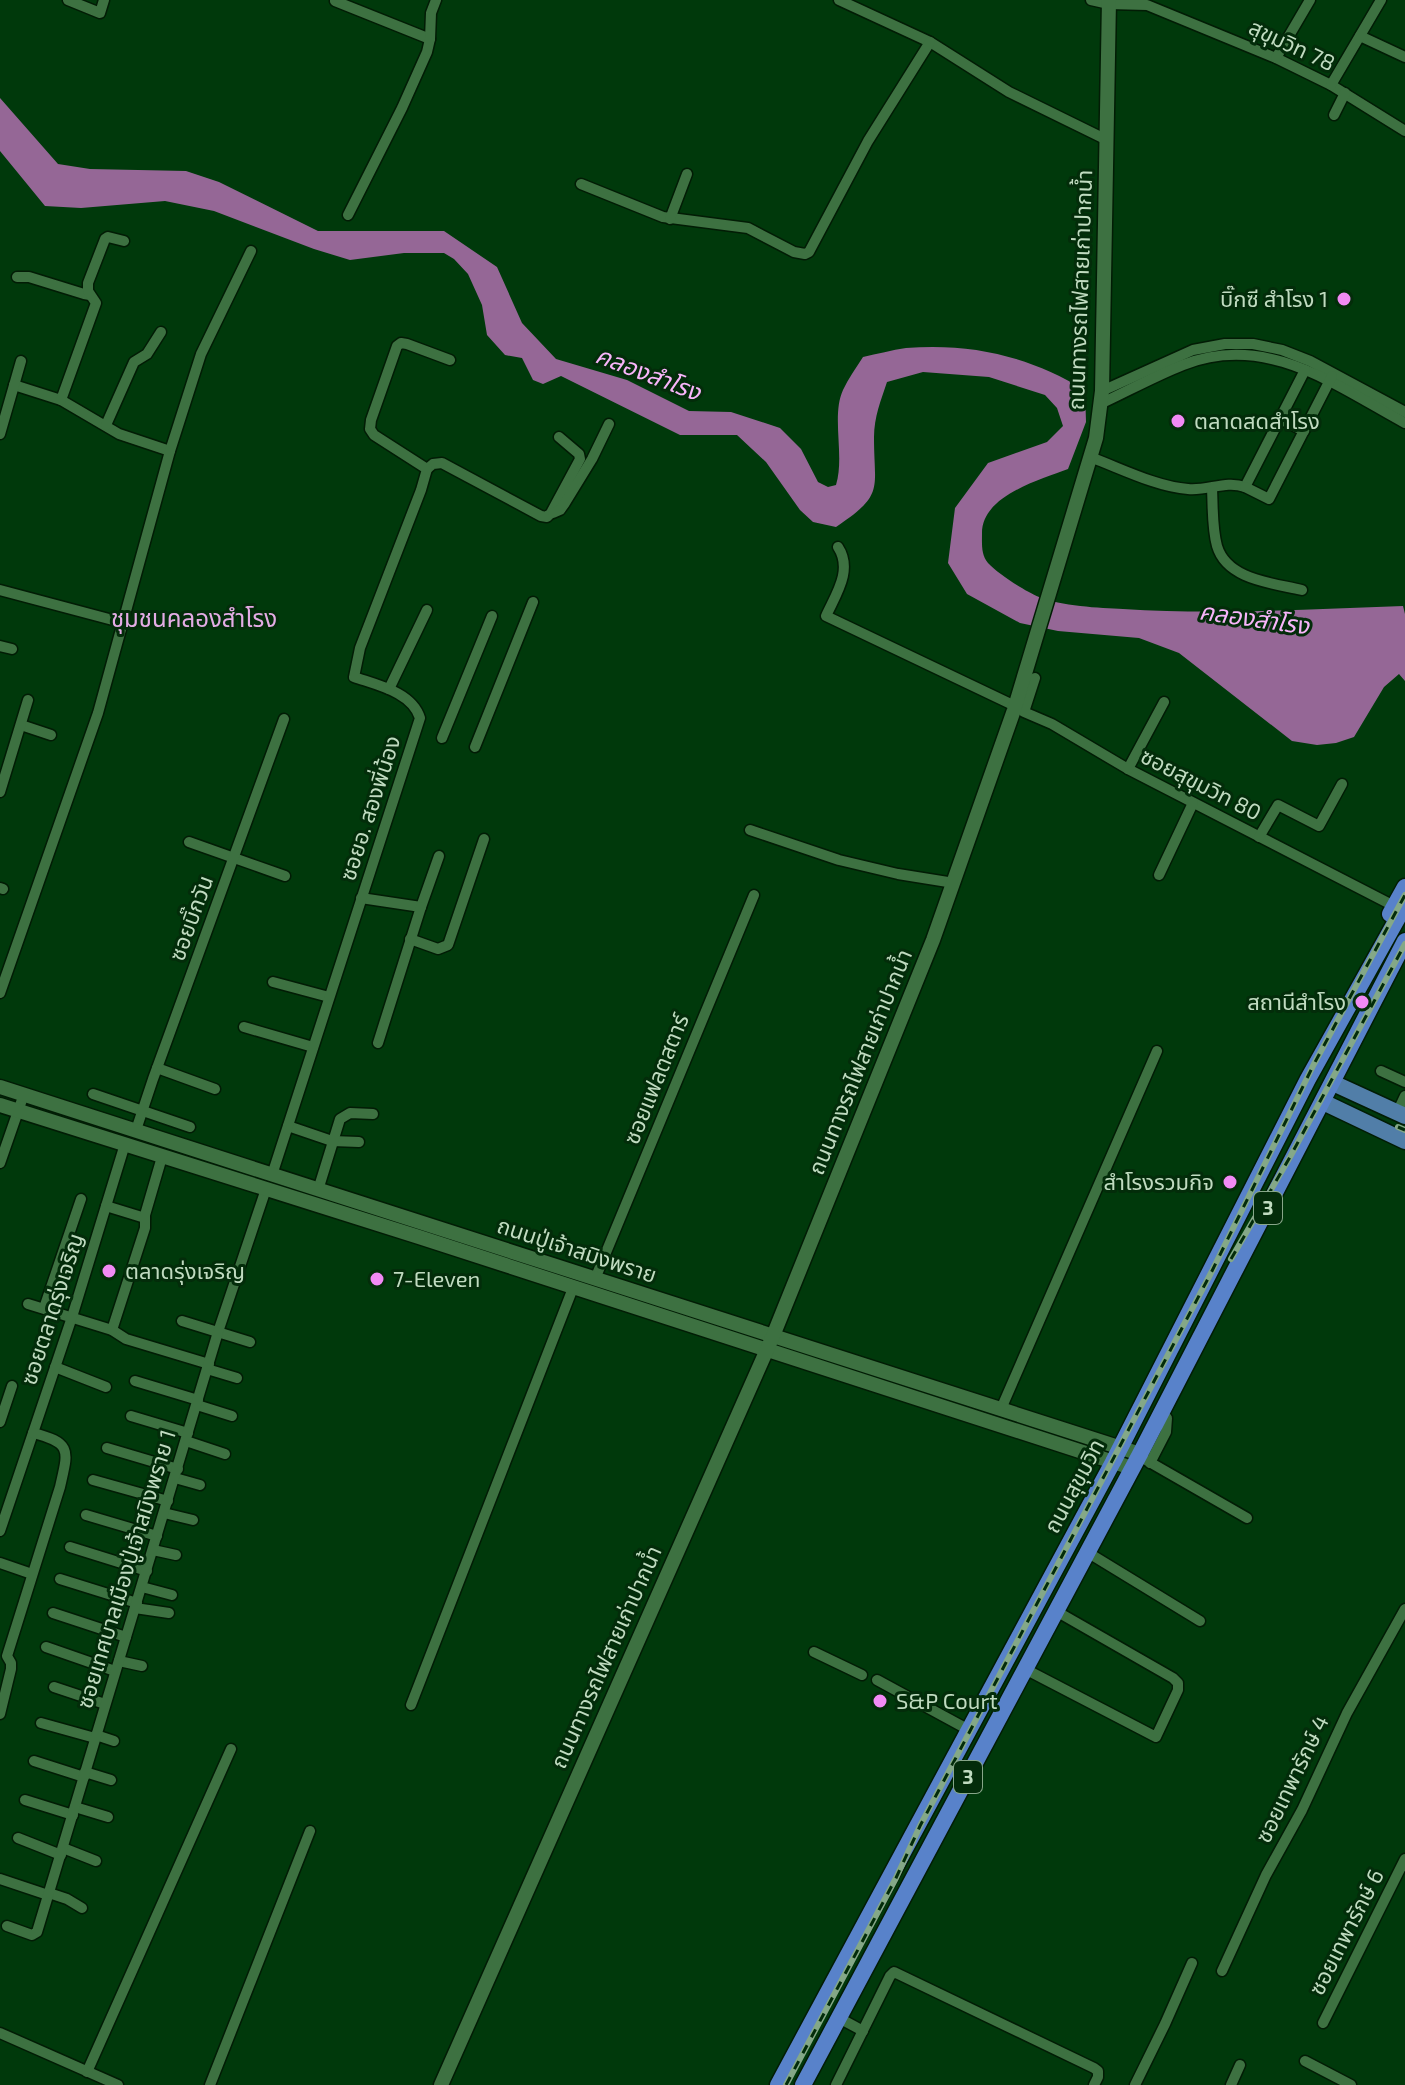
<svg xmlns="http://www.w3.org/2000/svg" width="1405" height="2085" viewBox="0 0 1405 2085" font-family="'Exo 2','Noto Sans Thai',sans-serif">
	<rect width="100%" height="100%" fill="#00390b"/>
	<path fill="#956796" d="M0,98L58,164L90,169L186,171L219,182L318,231H444L497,267L522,323L556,359L627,380L689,411L731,412L780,428L801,449L818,482L828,487L836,485C845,456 831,416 843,390C848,379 856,368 863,357C877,354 892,350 906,348C972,343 1028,356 1085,390L1086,422L1068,469C1039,480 981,496 982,534C982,544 981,555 988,563C998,574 1025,591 1039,597C1060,606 1100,608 1123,609C1216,615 1310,609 1403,606L1405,614V681L1399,674L1384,687L1354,737L1336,743L1317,745L1292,741L1179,653L1139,638L1058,631L1020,623L967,594L948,563L955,508L988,463L1047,442L1063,426L1057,408L1045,395L989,377L923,372L887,382C881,400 874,417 874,437C874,490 885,494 836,527L813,522L800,510L766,462L737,435H680L561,376L543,384L533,380L522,358L505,355L487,335L482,305L468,274L454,259L444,253H404L350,260L314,249L214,211L165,201L81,208L45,206L0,151Z"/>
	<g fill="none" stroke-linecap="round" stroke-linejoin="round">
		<g stroke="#021c05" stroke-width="13">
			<g id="minor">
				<polyline points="68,0 100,13 104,0"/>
				<polyline points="839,0 930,42 1009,92 1107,140"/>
				<polyline points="1091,0 1109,4 1147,5 1276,58 1331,85 1405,131"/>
				<polyline points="335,1 430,39"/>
				<polyline points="1360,36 1405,57"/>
				<polyline points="1276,58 1310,0"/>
				<polyline points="1331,85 1381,0"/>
				<polyline points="1334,115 1345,93"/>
				<polyline points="581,184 663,217 748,228 794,252 805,254 809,252 868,141 930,42"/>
				<polyline points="348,215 402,108 427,52 430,39 431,13 436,0"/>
				<polyline points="670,219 687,174"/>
				<polyline points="17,277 29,277 84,294 90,295"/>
				<polyline points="14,385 61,400 119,434 170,451"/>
				<polyline points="1102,391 1193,350 1225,344 1253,344 1282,350 1310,361 1405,412"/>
				<polyline points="61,400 96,303 88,291 88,283 105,239 108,237 124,241"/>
				<path d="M1100,404C1128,391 1155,376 1183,365C1266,332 1335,385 1405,423"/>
				<polyline points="1280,419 1304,431"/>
				<polyline points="106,425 134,362 147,354 161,332"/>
				<polyline points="0,434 21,361"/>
				<path d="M1090,457C1120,468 1157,487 1188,489C1208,491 1226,480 1245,487L1305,370"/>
				<polyline points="427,469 433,464 442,463 541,516 547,517 551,513 580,459 579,454 559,437"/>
				<polyline points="1245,487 1269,499 1332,376"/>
				<path d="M1212,489C1213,507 1212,528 1217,546C1227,580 1273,583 1302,590"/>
				<polyline points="553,513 560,510 565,503 592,459 609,424"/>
				<path d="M838,547C853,570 836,594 826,616L1015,706"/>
				<polyline points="0,590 124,623"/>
				<polyline points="0,646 12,649"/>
				<polyline points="1035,678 1024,712 1052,724 1128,769 1394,906"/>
				<polyline points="389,689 427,610"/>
				<polyline points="21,725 51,735"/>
				<polyline points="442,738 492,616"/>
				<polyline points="475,747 533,602"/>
				<polyline points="1128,769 1164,702"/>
				<polyline points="0,792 28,700"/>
				<polyline points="750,830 839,860 898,874 954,883"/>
				<polyline points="1259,837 1278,805 1319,826 1342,784"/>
				<polyline points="189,842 285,876"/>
				<polyline points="1159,875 1193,803"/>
				<polyline points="0,888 3,889"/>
				<polyline points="361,898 421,907 439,856"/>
				<polyline points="410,939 438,949 448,945 484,839"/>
				<polyline points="273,982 329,997"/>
				<polyline points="0,993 98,713 170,451 201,354 251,251"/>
				<polyline points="244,1027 313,1047"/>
				<polyline points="378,1043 421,907"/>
				<polyline points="157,1068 215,1089"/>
				<polyline points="1381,1071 1405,1082"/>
				<polyline points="93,1094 190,1127"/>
				<polyline points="1397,1113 1405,1096"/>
				<polyline points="288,1126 332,1141 359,1142"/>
				<polyline points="136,1130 153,1079 284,719"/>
				<polyline points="0,1163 24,1094"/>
				<path d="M272,1175L420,718C412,692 377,685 354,677L360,648L421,490L427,469L374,435L370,429L371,420L397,346L401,343L407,344L450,360"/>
				<polyline points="318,1190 340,1119 350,1113 373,1114"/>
				<polyline points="106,1206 145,1218"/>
				<polyline points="595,1279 754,895"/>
				<polyline points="28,1304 112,1330 126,1339 209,1364"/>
				<polyline points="44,1308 81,1199"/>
				<polyline points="182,1321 250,1342"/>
				<polyline points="112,1330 145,1228 145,1215 162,1157"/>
				<polyline points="55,1367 106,1387"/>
				<polyline points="207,1369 237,1378"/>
				<polyline points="135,1381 198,1400"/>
				<polyline points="197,1405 232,1416"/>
				<polyline points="1001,1409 1157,1051"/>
				<polyline points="131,1416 188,1433"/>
				<polyline points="0,1422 12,1386"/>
				<polyline points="186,1441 225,1454"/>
				<polyline points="107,1448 178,1469"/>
				<polyline points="1139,1456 1247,1518"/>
				<polyline points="1150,1463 1166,1432 1167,1418 1161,1412"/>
				<polyline points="175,1478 200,1485"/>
				<polyline points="93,1480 168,1501"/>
				<polyline points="164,1513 193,1520"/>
				<polyline points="86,1515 157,1536"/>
				<polyline points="0,1531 72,1317 125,1144"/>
				<polyline points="70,1547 147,1571"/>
				<polyline points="153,1550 176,1555"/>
				<polyline points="1087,1552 1200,1621"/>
				<polyline points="0,1563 32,1574"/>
				<polyline points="60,1579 137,1603"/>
				<polyline points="142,1587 172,1595"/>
				<polyline points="135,1608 169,1613"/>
				<polyline points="53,1613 126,1637"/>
				<polyline points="46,1647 115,1671"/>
				<polyline points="814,1652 862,1675"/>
				<polyline points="119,1661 142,1666"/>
				<polyline points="1025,1669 1156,1737 1178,1690 1178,1683 1173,1678 1056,1611"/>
				<polyline points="877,1680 969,1730"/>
				<polyline points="54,1687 105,1704"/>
				<polyline points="411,1705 573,1288"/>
				<path d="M0,1714L11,1669V1663L7,1656L60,1487C68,1451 73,1443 33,1433"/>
				<polyline points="41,1723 95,1738"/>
				<polyline points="96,1735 114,1741"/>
				<polyline points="34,1761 84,1777"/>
				<polyline points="85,1772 111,1780"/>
				<polyline points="25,1800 73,1815"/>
				<polyline points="75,1807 108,1817"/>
				<polyline points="18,1838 61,1855"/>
				<polyline points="63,1848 96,1861"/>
				<polyline points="0,1879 48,1895"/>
				<polyline points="49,1893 67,1899 82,1908"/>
				<polyline points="7,1926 32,1935 37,1932 218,1332 266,1189"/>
				<polyline points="1222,1971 1266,1875 1302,1810 1347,1713 1405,1609"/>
				<polyline points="839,2018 863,2031"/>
				<polyline points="1323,2023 1405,1859"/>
				<polyline points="0,2033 118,2085"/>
				<polyline points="1305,2061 1351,2085"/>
				<polyline points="87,2072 231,1749"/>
				<polyline points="210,2085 310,1831"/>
				<polyline points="836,2085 890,1976 894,1972 1094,2068 1098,2071 1098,2077 1094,2085"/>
				<polyline points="1135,2085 1165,2024 1192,1963"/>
				<polyline points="1231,2085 1240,2065"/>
			</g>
		</g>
		<g stroke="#021c05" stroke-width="17">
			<g id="secondary">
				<polyline points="0,1087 1140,1454"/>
				<polyline points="0,1105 419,1237 1132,1468"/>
				<polyline points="441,2085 773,1336 933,940 1014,710 1096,438 1102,391 1109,0"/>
			</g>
		</g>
		<g stroke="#021c05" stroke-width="19">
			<g id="primary">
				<polyline points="1333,1083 1405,1116"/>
				<polyline points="1323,1102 1405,1141"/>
			</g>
		</g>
		<g stroke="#021c05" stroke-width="19">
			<g id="trunk">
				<polyline points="1390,914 1405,887"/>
				<polyline points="778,2085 1113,1462 1308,1079 1405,905"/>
				<polyline points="803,2085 1140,1454 1405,941"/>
			</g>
		</g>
		<use href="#minor" stroke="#3d7141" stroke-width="10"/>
		<use href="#secondary" stroke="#3d7141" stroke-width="14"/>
		<use href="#primary" stroke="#517ea8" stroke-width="16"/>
		<use href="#trunk" stroke="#5882ca" stroke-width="16"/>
		<g stroke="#84a887" stroke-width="6">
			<g id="rail">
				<polyline points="1398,1127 1405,1130"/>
				<polyline points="1231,1259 1290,1157 1405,944"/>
				<polyline points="786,2085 896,1878 920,1826 1211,1273 1314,1064 1405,895"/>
			</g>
		</g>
		<use href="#rail" stroke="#032c0a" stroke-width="3" stroke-dasharray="9" stroke-linecap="butt"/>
	</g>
	<g fill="#f18af4" stroke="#032c0a" stroke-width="3">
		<circle cx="1344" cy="299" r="8"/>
		<circle cx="1178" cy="421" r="8"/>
		<circle cx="1362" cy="1002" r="8"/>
		<circle cx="1230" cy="1182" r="8"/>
		<circle cx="109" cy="1271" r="8"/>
		<circle cx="377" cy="1279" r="8"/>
		<circle cx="880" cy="1701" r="8"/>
	</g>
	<g text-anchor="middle" stroke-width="6" stroke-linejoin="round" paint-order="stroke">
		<g fill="#032c0a" stroke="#87a689" stroke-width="2">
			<rect x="1254" y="1192" width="28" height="32" rx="6"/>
			<rect x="954" y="1761" width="28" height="32" rx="6"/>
		</g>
		<g font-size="20" font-weight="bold" fill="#c0dbc0">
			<text x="1268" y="1215">3</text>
			<text x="968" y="1784">3</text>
		</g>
		<g font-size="22" fill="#c0dbc0" stroke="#032c0a">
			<text transform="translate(1292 45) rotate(25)" y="8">สุขุมวิท 78</text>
			<text transform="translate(1080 290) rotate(-88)" y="8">ถนนทางรถไฟสายเก่าปากน้ำ</text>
			<text transform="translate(1201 784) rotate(27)" y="8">ซอยสุขุมวิท 80</text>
			<text transform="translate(370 808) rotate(-72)" y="8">ซอยอ. สองพี่น้อง</text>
			<text transform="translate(191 918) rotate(-70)" y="8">ซอยบิ๊กวัน</text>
			<text transform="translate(860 1062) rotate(-68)" y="8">ถนนทางรถไฟสายเก่าปากน้ำ</text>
			<text transform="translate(656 1079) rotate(-68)" y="8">ซอยแฟลตสตาร์</text>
			<text transform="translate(577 1250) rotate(18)" y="8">ถนนปู่เจ้าสมิงพราย</text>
			<text transform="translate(52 1309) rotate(-72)" y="8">ซอยตลาดรุ่งเจริญ</text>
			<text transform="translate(1074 1486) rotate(-62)" y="8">ถนนสุขุมวิท</text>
			<text transform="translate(126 1569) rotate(-73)" y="8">ซอยเทศบาลเมืองปู่เจ้าสมิงพราย 1</text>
			<text transform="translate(606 1657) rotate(-66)" y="8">ถนนทางรถไฟสายเก่าปากน้ำ</text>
			<text transform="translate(1292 1779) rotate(-64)" y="8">ซอยเทพารักษ์ 4</text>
			<text transform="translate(1346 1932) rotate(-63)" y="8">ซอยเทพารักษ์ 6</text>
		</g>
		<g font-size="22" fill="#c0dbc0" stroke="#032c0a" text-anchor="start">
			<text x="1328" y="307" text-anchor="end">บิ๊กซี สำโรง 1</text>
			<text x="1194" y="429">ตลาดสดสำโรง</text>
			<text x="1346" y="1010" text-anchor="end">สถานีสำโรง</text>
			<text x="1214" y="1190" text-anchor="end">สำโรงรวมกิจ</text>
			<text x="125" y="1279">ตลาดรุ่งเจริญ</text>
			<text x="393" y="1287">7-Eleven</text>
			<text x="896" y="1709">S&amp;P Court</text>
		</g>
		<g font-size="24" font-style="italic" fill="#f8b5fa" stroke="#032c0a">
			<text transform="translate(648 374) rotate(21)" y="8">คลองสำโรง</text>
			<text transform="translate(1254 619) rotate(8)" y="8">คลองสำโรง</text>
		</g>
		<g font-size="24" fill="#e4ace5" stroke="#032c0a">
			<text x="194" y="627">ชุมชนคลองสำโรง</text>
		</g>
	</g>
</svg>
